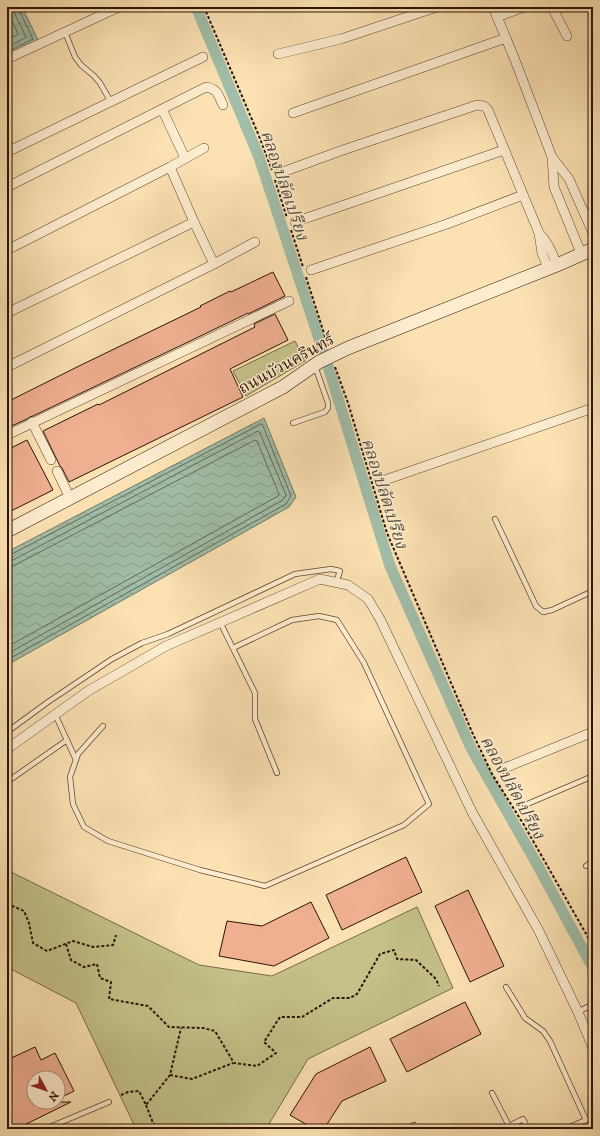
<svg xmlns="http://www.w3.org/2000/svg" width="600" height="1136" viewBox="0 0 600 1136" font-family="'IM FELL DW Pica','Noto Serif Thai',serif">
	<defs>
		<pattern id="water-waves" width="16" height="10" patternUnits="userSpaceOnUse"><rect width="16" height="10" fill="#a0bea9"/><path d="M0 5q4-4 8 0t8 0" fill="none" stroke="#8aa290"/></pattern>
	</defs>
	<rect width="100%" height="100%" fill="#fce2b3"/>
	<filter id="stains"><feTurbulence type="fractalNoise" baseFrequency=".005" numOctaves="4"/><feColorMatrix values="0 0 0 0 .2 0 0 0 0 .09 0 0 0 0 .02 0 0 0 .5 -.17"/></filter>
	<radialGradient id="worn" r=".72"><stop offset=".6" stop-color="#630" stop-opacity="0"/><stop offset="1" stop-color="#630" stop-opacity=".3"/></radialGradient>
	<g fill="#c4c289" stroke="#786a48">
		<polygon points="295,341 305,361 246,396 233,371"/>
		<polygon points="7,870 199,965 272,976 417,907 453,988 308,1059 266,1129 136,1129 76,1003 7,967"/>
	</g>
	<g fill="url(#water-waves)" stroke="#717a68">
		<polygon points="7,7 22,7 39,42 7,57"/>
		<polygon points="264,418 296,497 289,507 7,665 7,552"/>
	</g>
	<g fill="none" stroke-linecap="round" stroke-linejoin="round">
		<g stroke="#666858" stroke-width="1">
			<polyline points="7,40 17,35 18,34 9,14 8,7"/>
			<polyline points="7,47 25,38 26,37 14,12 14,7"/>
			<polyline points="7,52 33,39 19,10 19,7"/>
			<polyline points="7,556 10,555 261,424 263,426 291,496 286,504 7,660"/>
			<polyline points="7,561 13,560 258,431 260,433 286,495 283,500 7,654"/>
			<polyline points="7,567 15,565 255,440 257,441 279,494 278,496 7,647"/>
		</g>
		<polyline stroke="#a0bea9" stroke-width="11" points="196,7 259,157 327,363 390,566 471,748 538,866 593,968"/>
	</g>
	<g fill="#efaf91" stroke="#2b1306">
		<polygon points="273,272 285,296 248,314 248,313 186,343 33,416 30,417 27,419 7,428 7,402 79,366 201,307 200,306 230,291 231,292"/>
		<polygon points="275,314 288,340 230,369 243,397 69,482 62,468 60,466 43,431 98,404 99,405 255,327 254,324"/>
		<polygon points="27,440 53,490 7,513 7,450"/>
		<polygon points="406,857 422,892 342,930 326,895"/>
		<polygon points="468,890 504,966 470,982 435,906"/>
		<polygon points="311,902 329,938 274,966 219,956 227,921 262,926"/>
		<polygon points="465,1002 481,1034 407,1072 390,1039"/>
		<polygon points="35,1047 41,1060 55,1053 74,1091 58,1099 58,1078 34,1078 34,1102 71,1102 16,1129 7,1129 7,1060"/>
		<polygon points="370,1047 386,1081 342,1101 324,1129 314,1129 290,1115 316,1074"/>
	</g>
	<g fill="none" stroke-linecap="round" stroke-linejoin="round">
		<g stroke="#5f4731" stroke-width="6">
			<g id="lane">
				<polyline points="65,32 75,57 81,65 94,76 100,83 111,102"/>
				<polyline points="293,423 325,412 328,408 328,403 315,366"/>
				<polyline points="495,519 536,606 543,612 552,610 593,591"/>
				<polyline points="220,622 255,693 255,719 277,773"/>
				<polyline points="7,700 8,700"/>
				<polyline points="55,714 76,760"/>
				<polyline points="103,726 78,754 70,777 73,804 84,827 108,841 200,870 265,886 404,825 429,804 364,663 337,620 319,616 292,620 233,648"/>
				<polyline points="7,732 48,702 112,659 142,643 168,634 295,574 331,569 340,571 336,583"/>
				<polyline points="7,782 67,740"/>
				<polyline points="525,805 593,776"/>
				<polyline points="586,866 593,861"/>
				<polyline points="506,987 525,1018 543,1031 550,1041 586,1120"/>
				<polyline points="578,1012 593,1004"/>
				<polyline points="492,1093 509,1126 523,1119 528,1129"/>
				<polyline points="45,1129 109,1102"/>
				<polyline points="406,1129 414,1125"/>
				<polyline points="565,1129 593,1117"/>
			</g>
		</g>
		<g stroke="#5f4731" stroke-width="10">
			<g id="street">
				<polyline points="493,7 515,60 552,157 554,187 581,253"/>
				<polyline points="552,7 567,36"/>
				<polyline points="497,17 524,7"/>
				<polyline points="278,54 341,39 437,7"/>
				<polyline points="7,59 119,7"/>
				<polyline points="162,109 185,158"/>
				<polyline points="293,113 506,38"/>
				<polyline points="7,152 203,57"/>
				<polyline points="552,157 569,179 593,233"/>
				<polyline points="170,167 194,222 214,264"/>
				<polyline points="280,173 343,150 477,105 484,106 488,110 539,233 542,253 548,268"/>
				<path d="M7,187L206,87C218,89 218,95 223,105"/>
				<polyline points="295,222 504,150"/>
				<path d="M539,233C548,242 552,253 557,265"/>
				<polyline points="7,250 170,167 204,148"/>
				<polyline points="311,270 447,224 523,195"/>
				<polyline points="7,313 194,222"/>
				<polyline points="7,367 214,264 255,242"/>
				<polyline points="32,422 51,460"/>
				<polyline points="7,435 289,301"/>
				<polyline points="57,471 70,498"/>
				<polyline points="385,480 593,408"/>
				<polyline points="7,749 88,691 166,646 320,579 348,585 368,599 380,619 472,812 539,931 578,1012 593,1048"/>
				<polyline points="502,769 593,732"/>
			</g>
		</g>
		<g stroke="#2b1306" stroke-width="14">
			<polyline id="secondary" points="7,531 283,387 319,362 348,348 557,265 593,249"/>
		</g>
		<g stroke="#2b1306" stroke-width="2" stroke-dasharray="3 2" stroke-linecap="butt">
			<polyline points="204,7 259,136 272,170"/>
			<polyline points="275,180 287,218"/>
			<polyline points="291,230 303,267"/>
			<polyline points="306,277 328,346"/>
			<polyline points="335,367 348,403 387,533 472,732 492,774 524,825 593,946"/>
			<polyline points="7,906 10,905 24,911 29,923 33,943 47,951 73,941 93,947 113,945 116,935"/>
			<polyline points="66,944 71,960 84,967 97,964 100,978 111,982 109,999 148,1006 169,1027 203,1028 215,1031 234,1063 257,1066 276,1053 264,1042 280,1017 302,1017 333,998 350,998 357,994 380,954 394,950 397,959 416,960 436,979 439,986"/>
			<polyline points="170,1075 192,1079 233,1063"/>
			<polyline points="121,1095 128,1092 139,1091 146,1105 170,1075 181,1028"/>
			<polyline points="146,1105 153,1123 161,1129"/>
		</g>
		<use href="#lane" stroke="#fdecce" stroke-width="4.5"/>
		<use href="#street" stroke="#fdecce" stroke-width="9"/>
		<use href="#secondary" stroke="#fdecce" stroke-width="13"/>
	</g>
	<g text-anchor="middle" stroke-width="3" stroke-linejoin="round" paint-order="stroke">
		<g font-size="16" fill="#2b1306" stroke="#fdecce">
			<text transform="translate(286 363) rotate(-29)" y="6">ถนนบัวนครินทร์</text>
		</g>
		<g font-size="17" font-style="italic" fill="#544f3f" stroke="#fdecce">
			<text transform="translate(285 185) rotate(71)" y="6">คลองปลัดเปรียง</text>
			<text transform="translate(385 493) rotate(72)" y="6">คลองปลัดเปรียง</text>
			<text transform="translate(513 787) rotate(61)" y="6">คลองปลัดเปรียง</text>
		</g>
	</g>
	<rect width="600" height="1136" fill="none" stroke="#fce2b3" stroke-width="24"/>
	<rect x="8" y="8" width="584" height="1120" fill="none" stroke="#2b1306" stroke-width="2"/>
	<rect x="12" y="12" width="576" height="1112" fill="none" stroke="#2b1306"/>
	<g transform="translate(46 1090) rotate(130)"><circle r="19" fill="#fdecce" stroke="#a9957e"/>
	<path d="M0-3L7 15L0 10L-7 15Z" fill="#8f2418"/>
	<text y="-6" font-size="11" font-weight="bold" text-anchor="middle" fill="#2b1306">N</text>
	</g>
	<rect width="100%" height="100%" filter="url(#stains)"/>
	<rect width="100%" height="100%" fill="url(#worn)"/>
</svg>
